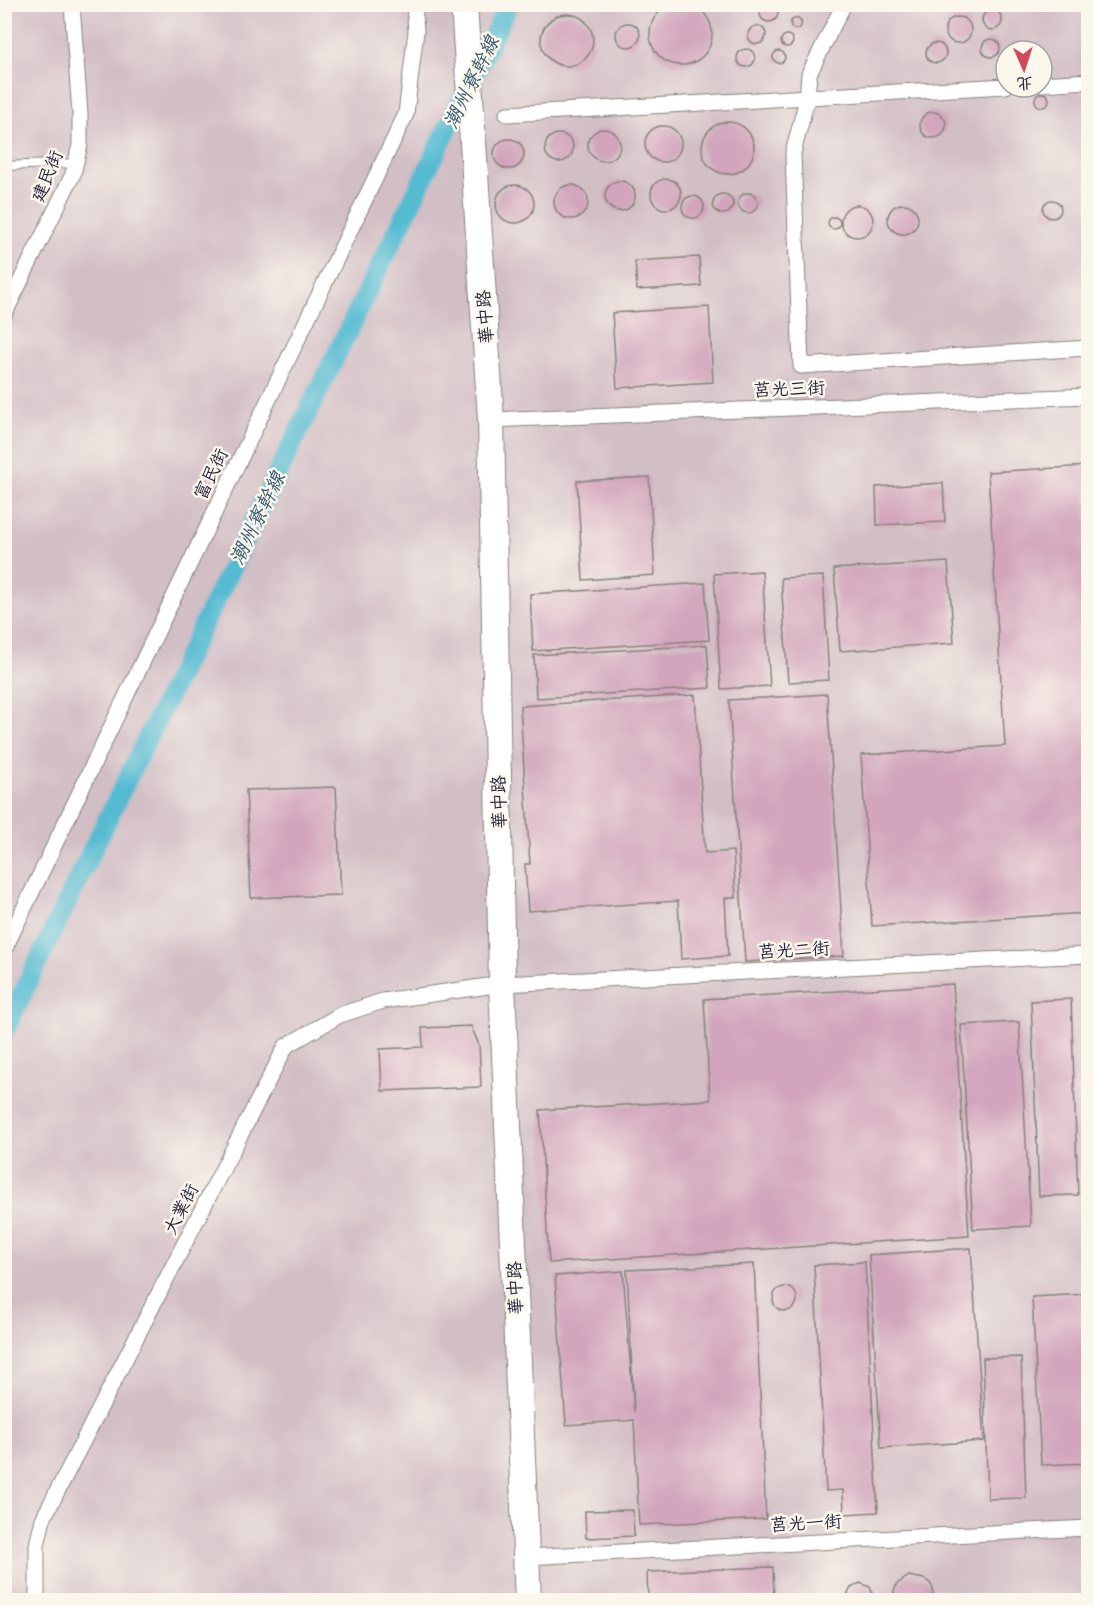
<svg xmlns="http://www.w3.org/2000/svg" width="1093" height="1605" viewBox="0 0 1093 1605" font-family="'Comic Neue','LXGW WenKai TC',sans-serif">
	<rect width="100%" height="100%" fill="#fbf7ec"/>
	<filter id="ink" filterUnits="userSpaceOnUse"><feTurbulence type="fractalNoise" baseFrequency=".0167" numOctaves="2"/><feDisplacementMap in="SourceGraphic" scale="12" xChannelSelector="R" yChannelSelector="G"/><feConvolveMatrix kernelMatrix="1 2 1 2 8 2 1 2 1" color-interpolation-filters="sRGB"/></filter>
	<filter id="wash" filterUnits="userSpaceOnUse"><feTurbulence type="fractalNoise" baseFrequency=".008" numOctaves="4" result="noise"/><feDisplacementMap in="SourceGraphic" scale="24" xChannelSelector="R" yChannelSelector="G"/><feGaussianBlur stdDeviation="1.35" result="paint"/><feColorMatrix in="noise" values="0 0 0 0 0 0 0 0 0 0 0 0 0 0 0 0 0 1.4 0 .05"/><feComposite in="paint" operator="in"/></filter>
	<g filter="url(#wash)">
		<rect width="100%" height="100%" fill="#ebe1c0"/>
		<path fill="#d2bec5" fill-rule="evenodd" d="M5,5H1088V1600H5ZM1006,51H1042V87H1006Z"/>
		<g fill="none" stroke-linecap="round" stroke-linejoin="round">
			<polyline stroke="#54bbd1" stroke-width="20" points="4,1032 80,875 509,4"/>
		</g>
		<g id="blocks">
			<g fill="#d2a5bc">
				<circle cx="681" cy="34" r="31"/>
				<polygon points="798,4 811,4 810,9 803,12 799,9"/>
				<circle cx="769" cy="13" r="9"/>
				<circle cx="992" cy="20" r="10"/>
				<circle cx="567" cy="40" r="26"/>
				<circle cx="958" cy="30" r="13"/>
				<circle cx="796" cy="24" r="5.5"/>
				<circle cx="628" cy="35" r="12"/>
				<circle cx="757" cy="35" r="9"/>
				<circle cx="787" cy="41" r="6"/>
				<circle cx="991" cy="48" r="9"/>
				<circle cx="936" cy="53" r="10"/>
				<circle cx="746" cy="58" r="9"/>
				<circle cx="779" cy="57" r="6"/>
				<circle cx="1042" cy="100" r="7"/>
				<circle cx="933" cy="125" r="13"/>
				<circle cx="728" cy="148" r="26"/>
				<circle cx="663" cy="144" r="18"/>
				<circle cx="604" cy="145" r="16"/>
				<circle cx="559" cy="148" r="14"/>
				<circle cx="509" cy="154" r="15"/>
				<circle cx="666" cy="194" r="15"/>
				<circle cx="620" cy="196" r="15"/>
				<circle cx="515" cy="204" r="19"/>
				<circle cx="571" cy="202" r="17"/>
				<circle cx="748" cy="203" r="10"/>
				<circle cx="723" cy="204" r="10"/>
				<circle cx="693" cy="207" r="11"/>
				<circle cx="1052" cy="209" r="9"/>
				<circle cx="903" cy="219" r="15"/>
				<circle cx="857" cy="221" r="16"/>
				<circle cx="834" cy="223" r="6"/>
				<polygon points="699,257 701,286 637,290 635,261"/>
				<polygon points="709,307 713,382 617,388 612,313"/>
				<polygon points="1088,466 1088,913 872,926 861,755 1005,746 988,472"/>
				<polygon points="649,477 655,575 583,580 577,481"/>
				<polygon points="943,483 945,522 877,525 876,487"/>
				<polygon points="948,562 954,643 840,651 834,569"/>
				<polygon points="762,571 770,686 721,689 714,574"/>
				<polygon points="823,576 829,680 788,682 781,578"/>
				<polygon points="705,583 709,640 533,651 530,594"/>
				<polygon points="707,645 710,688 536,698 534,655"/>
				<polygon points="827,694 844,956 745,962 729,700"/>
				<polygon points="695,695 705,853 733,851 736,898 725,898 728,956 681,959 678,901 528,911 525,864 530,864 520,706"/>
				<polygon points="336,787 341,895 251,898 246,790"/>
				<polygon points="953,984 969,1236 549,1263 540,1110 710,1100 704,999"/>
				<polygon points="1071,999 1078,1195 1039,1196 1031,1001"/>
				<polygon points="1019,1022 1031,1226 973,1229 961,1025"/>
				<polygon points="471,1026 479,1045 481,1087 382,1091 380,1049 423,1047 422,1028"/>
				<polygon points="971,1248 984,1441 881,1448 869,1255"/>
				<polygon points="865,1262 878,1512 844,1514 843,1490 826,1491 814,1265"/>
				<polygon points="754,1264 766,1519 639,1525 634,1420 566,1425 555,1276 623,1271 634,1412 627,1270"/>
				<circle cx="785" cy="1299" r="12"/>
				<polygon points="1087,1294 1088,1463 1041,1465 1032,1297"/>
				<polygon points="1021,1357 1026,1498 988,1499 983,1358"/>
				<polygon points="633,1510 634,1536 586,1538 585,1511"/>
				<polygon points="773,1567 774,1600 648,1600 647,1572"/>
				<polygon points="909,1576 924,1579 930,1583 933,1589 934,1600 893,1600 894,1591 897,1584"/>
				<polygon points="860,1583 870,1587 872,1592 871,1600 850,1600 848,1593 851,1588"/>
			</g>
		</g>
	</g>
	<g filter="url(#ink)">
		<use href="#blocks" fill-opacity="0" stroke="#86827e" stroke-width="1.5"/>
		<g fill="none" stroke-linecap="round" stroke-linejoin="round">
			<g stroke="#86827e" stroke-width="10">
				<polyline id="lane" points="4,166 75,163"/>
			</g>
			<g stroke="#86827e" stroke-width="17">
				<g id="street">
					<polyline points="844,4 809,74 807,99 793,153 801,366 1088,348"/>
					<polyline points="1042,84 1088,81"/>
					<polyline points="507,114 1006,86"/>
					<polyline points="4,315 73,174 80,145 80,114 72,4"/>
					<polyline points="491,420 1088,396"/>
					<polyline points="4,950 406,114 416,31 414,4"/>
					<polyline points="526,1557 1088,1528"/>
					<polyline points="37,1600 37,1545 43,1519 286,1046 340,1015 383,1001 502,984 1088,955"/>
				</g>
			</g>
			<g stroke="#86827e" stroke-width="28">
				<polyline id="primary" points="464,4 491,420 502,984 528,1600"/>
			</g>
			<use href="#lane" stroke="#fff" stroke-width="8"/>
			<use href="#street" stroke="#fff" stroke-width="15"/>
			<use href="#primary" stroke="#fff" stroke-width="26"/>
		</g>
	</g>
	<g text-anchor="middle" stroke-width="5" stroke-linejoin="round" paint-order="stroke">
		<g font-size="18" fill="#22223b" stroke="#fbf7ec">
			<text transform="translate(47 176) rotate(-68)" y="6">建民街</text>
			<text transform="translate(485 317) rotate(-94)" y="6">華中路</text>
			<text transform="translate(789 389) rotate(-2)" y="6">莒光三街</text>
			<text transform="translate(211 474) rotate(-64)" y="6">富民街</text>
			<text transform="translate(499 802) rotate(-91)" y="6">華中路</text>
			<text transform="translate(794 950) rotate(-3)" y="6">莒光二街</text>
			<text transform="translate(181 1209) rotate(-63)" y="6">大業街</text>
			<text transform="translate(515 1288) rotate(-92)" y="6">華中路</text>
			<text transform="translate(806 1523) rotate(-3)" y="6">莒光一街</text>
		</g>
		<g font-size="20" font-style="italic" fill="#345870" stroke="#fbf7ec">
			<text transform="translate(471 82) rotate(-64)" y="7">潮州寮幹線</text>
			<text transform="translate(257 518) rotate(-64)" y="7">潮州寮幹線</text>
		</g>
	</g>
	<rect width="1093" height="1605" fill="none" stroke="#fbf7ec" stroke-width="24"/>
	<g transform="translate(1024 69) rotate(177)"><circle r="28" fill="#fbf7ec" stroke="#a4a2a5" stroke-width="1.5"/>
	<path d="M0-4.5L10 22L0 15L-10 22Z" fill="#d1495b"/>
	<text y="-9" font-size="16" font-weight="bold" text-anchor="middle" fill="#22223b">北</text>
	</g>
</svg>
